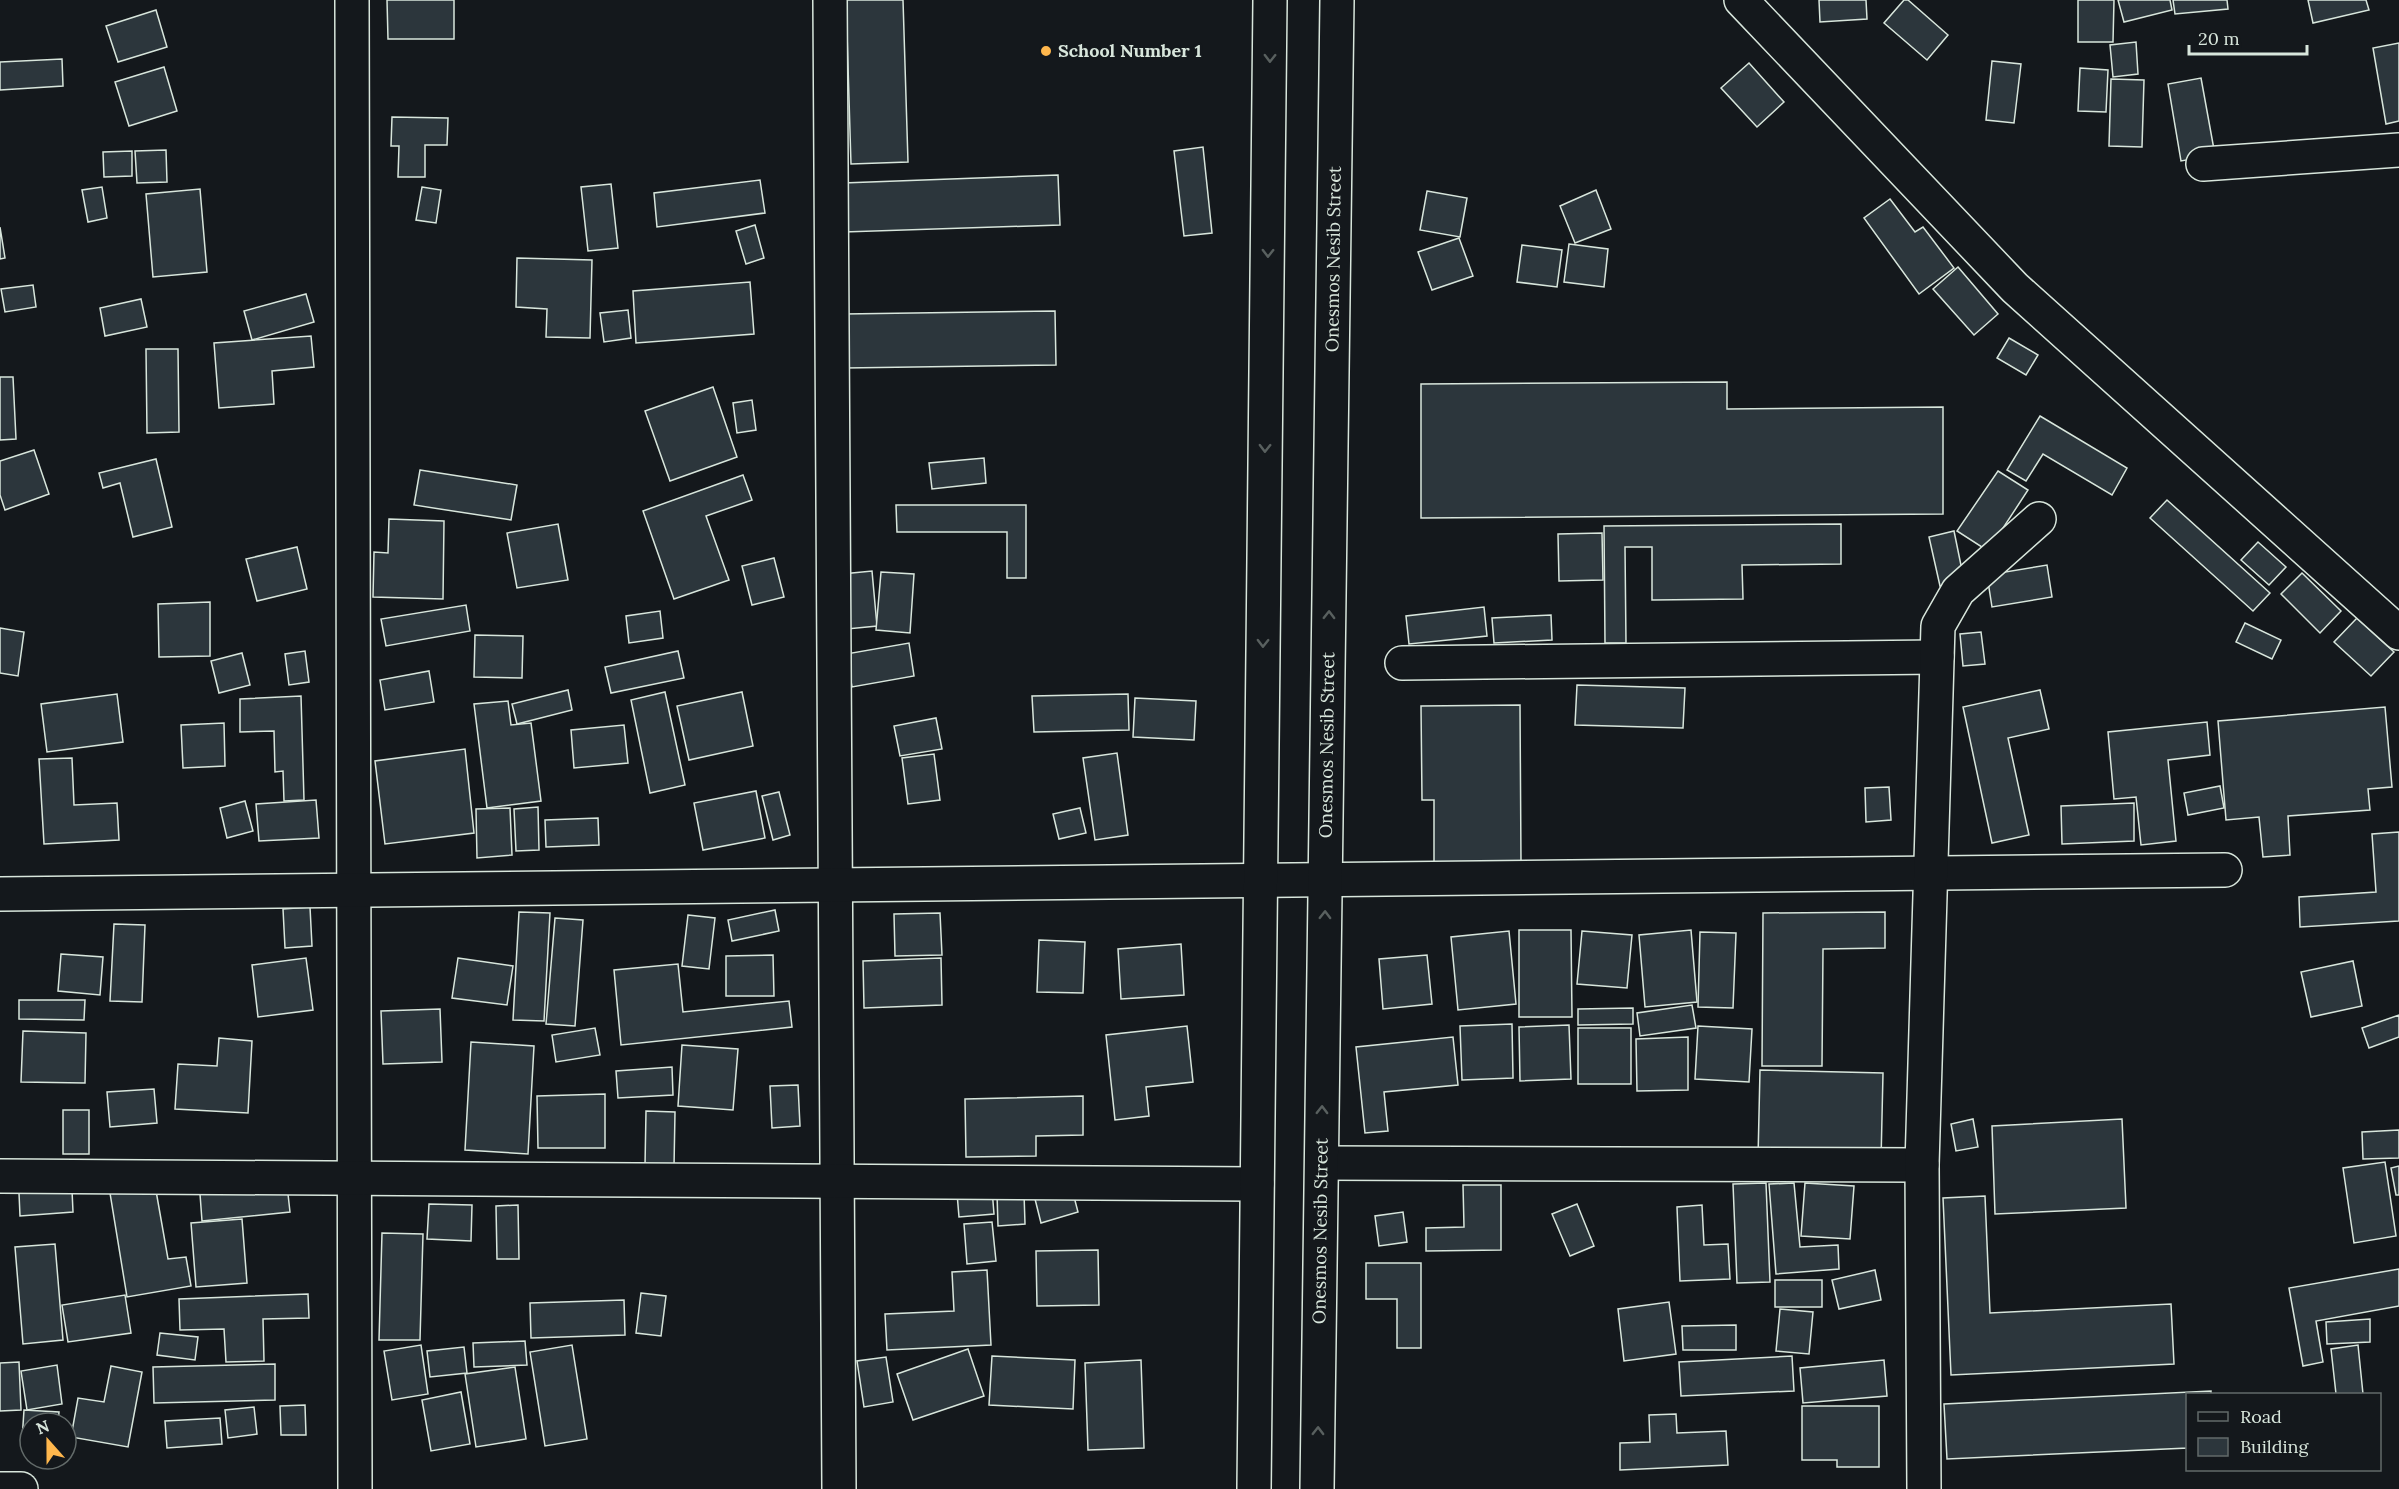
<svg xmlns="http://www.w3.org/2000/svg" width="2399" height="1489" viewBox="0 0 2399 1489" font-family="Lora,serif">
	<rect width="100%" height="100%" fill="#14181c"/>
	<g fill="#2c363c" stroke="#d8e6dc" stroke-width="1.5">
		<polygon points="387,0 454,0 454,39 388,39"/>
		<polygon points="846,0 903,0 908,162 851,164"/>
		<polygon points="1819,0 1866,0 1867,19 1820,22"/>
		<polygon points="1904,0 1908,0 1948,35 1927,60 1884,23"/>
		<polygon points="2078,0 2114,0 2113,42 2078,42"/>
		<polygon points="2118,0 2170,0 2172,10 2124,22"/>
		<polygon points="2173,0 2227,0 2228,9 2175,14"/>
		<polygon points="2308,0 2366,0 2369,10 2313,23"/>
		<polygon points="156,10 167,47 118,62 106,26"/>
		<polygon points="2136,42 2138,74 2113,77 2110,45"/>
		<polygon points="2399,43 2399,121 2386,124 2373,48"/>
		<polygon points="62,59 63,86 0,90 0,62"/>
		<polygon points="1992,61 2021,64 2014,123 1986,120"/>
		<polygon points="1749,63 1784,102 1757,127 1721,88"/>
		<polygon points="164,67 177,111 129,126 115,82"/>
		<polygon points="2080,68 2108,70 2106,112 2078,111"/>
		<polygon points="2201,78 2215,155 2181,161 2168,84"/>
		<polygon points="2111,79 2144,80 2142,147 2109,146"/>
		<polygon points="392,117 448,118 447,145 425,145 425,177 398,177 399,146 391,146"/>
		<polygon points="1203,147 1212,233 1184,236 1174,151"/>
		<polygon points="166,150 167,182 137,183 135,151"/>
		<polygon points="132,151 132,176 104,177 103,152"/>
		<polygon points="1058,175 1060,225 844,232 843,183"/>
		<polygon points="760,180 765,213 657,227 654,193"/>
		<polygon points="611,184 618,248 588,251 581,187"/>
		<polygon points="102,187 107,218 88,222 82,190"/>
		<polygon points="422,187 441,190 436,223 416,220"/>
		<polygon points="200,189 207,272 153,277 146,194"/>
		<polygon points="1596,190 1611,229 1575,243 1560,206"/>
		<polygon points="1427,191 1467,198 1460,237 1420,230"/>
		<polygon points="1890,199 1915,232 1923,227 1954,268 1919,294 1864,218"/>
		<polygon points="755,225 764,258 746,264 736,231"/>
		<polygon points="0,227 5,258 0,259"/>
		<polygon points="1459,238 1473,276 1432,290 1418,252"/>
		<polygon points="1569,244 1608,249 1604,287 1564,282"/>
		<polygon points="1522,245 1562,250 1557,287 1517,282"/>
		<polygon points="517,258 592,260 590,338 546,337 547,309 516,307"/>
		<polygon points="1958,267 1998,314 1974,335 1933,289"/>
		<polygon points="750,282 754,334 636,343 633,291"/>
		<polygon points="33,285 36,307 5,312 1,289"/>
		<polygon points="306,294 314,322 252,340 244,311"/>
		<polygon points="141,299 147,327 105,336 100,308"/>
		<polygon points="628,310 631,338 604,342 600,313"/>
		<polygon points="1055,311 1056,365 845,368 844,314"/>
		<polygon points="311,336 314,367 272,371 274,404 219,408 214,343"/>
		<polygon points="2009,338 2038,355 2026,375 1997,358"/>
		<polygon points="146,349 178,349 179,432 147,433"/>
		<polygon points="0,377 13,377 16,439 0,440"/>
		<polygon points="1727,382 1727,409 1943,407 1943,514 1421,518 1421,384"/>
		<polygon points="713,387 737,457 670,481 645,411"/>
		<polygon points="752,400 756,430 737,433 733,403"/>
		<polygon points="2040,416 2127,468 2112,495 2043,454 2026,481 2007,470"/>
		<polygon points="34,450 49,494 5,510 0,495 0,461"/>
		<polygon points="984,458 986,483 932,489 929,463"/>
		<polygon points="156,459 172,527 133,537 120,483 103,488 99,473"/>
		<polygon points="420,470 517,485 511,520 414,505"/>
		<polygon points="1998,471 2028,490 1988,551 1957,531"/>
		<polygon points="743,475 752,500 706,516 729,580 674,599 643,511"/>
		<polygon points="2167,500 2270,593 2253,611 2150,518"/>
		<polygon points="896,505 1026,505 1026,578 1007,578 1007,532 897,532"/>
		<polygon points="389,519 444,521 443,599 373,597 374,552 388,553"/>
		<polygon points="558,524 568,580 517,588 507,533"/>
		<polygon points="1841,524 1841,564 1742,565 1743,599 1652,600 1652,547 1625,547 1626,643 1605,643 1604,526"/>
		<polygon points="1954,531 1964,580 1940,586 1929,537"/>
		<polygon points="1602,533 1603,580 1559,581 1558,534"/>
		<polygon points="2258,542 2286,567 2269,585 2241,560"/>
		<polygon points="297,547 307,589 257,601 246,559"/>
		<polygon points="774,558 784,597 752,605 742,566"/>
		<polygon points="2047,565 2052,597 1992,607 1987,575"/>
		<polygon points="872,571 877,626 847,629 842,574"/>
		<polygon points="881,572 914,574 910,633 876,630"/>
		<polygon points="2302,573 2341,611 2320,633 2281,594"/>
		<polygon points="210,602 210,656 159,657 158,604"/>
		<polygon points="466,605 470,631 386,646 381,619"/>
		<polygon points="1484,607 1487,636 1409,644 1406,616"/>
		<polygon points="660,611 663,638 629,643 626,616"/>
		<polygon points="1551,615 1552,640 1494,643 1492,618"/>
		<polygon points="2357,618 2394,652 2371,676 2334,642"/>
		<polygon points="2245,623 2281,640 2272,659 2236,642"/>
		<polygon points="0,628 24,632 18,676 0,673"/>
		<polygon points="1981,632 1985,664 1963,666 1960,634"/>
		<polygon points="475,635 523,636 522,678 474,677"/>
		<polygon points="909,643 914,676 852,687 846,654"/>
		<polygon points="305,651 309,682 289,685 285,654"/>
		<polygon points="678,651 684,678 611,693 605,667"/>
		<polygon points="242,653 250,685 219,693 211,661"/>
		<polygon points="429,671 434,702 385,710 380,680"/>
		<polygon points="1577,685 1685,688 1683,728 1575,725"/>
		<polygon points="568,690 572,710 517,724 512,704"/>
		<polygon points="2040,690 2049,729 2008,738 2029,835 1992,843 1963,707"/>
		<polygon points="665,692 685,785 650,793 631,700"/>
		<polygon points="742,692 753,746 689,760 677,706"/>
		<polygon points="117,694 123,742 47,752 41,704"/>
		<polygon points="1128,694 1129,730 1034,732 1032,696"/>
		<polygon points="301,696 304,800 284,801 283,771 275,772 274,731 240,732 240,699"/>
		<polygon points="1135,698 1196,701 1194,740 1133,737"/>
		<polygon points="508,701 511,725 531,723 541,801 487,808 474,704"/>
		<polygon points="1520,705 1521,863 1434,864 1434,800 1422,800 1421,706"/>
		<polygon points="2385,707 2392,787 2368,789 2370,810 2288,816 2290,855 2263,857 2259,817 2226,820 2218,721"/>
		<polygon points="936,718 942,749 900,756 894,726"/>
		<polygon points="2207,722 2210,755 2168,760 2176,841 2141,845 2136,797 2114,799 2108,732"/>
		<polygon points="224,723 225,766 183,768 181,725"/>
		<polygon points="624,725 628,763 574,768 571,730"/>
		<polygon points="465,749 474,833 385,844 375,761"/>
		<polygon points="1117,753 1128,835 1095,840 1083,758"/>
		<polygon points="934,754 940,800 908,804 902,758"/>
		<polygon points="72,758 74,805 117,803 119,840 44,844 39,759"/>
		<polygon points="2220,786 2224,808 2188,815 2184,793"/>
		<polygon points="1889,787 1891,820 1866,822 1865,788"/>
		<polygon points="756,791 765,838 703,850 694,803"/>
		<polygon points="779,792 790,835 773,840 762,796"/>
		<polygon points="316,800 319,838 259,841 256,804"/>
		<polygon points="245,801 253,831 227,838 220,808"/>
		<polygon points="2134,803 2134,841 2062,844 2061,806"/>
		<polygon points="538,807 539,850 516,851 514,809"/>
		<polygon points="510,808 512,855 477,858 476,809"/>
		<polygon points="1080,808 1086,833 1059,839 1053,814"/>
		<polygon points="598,818 599,845 546,847 545,820"/>
		<polygon points="2399,832 2399,921 2300,927 2299,897 2376,892 2372,834"/>
		<polygon points="310,907 312,946 285,948 283,909"/>
		<polygon points="775,910 779,931 732,941 728,920"/>
		<polygon points="519,912 550,913 544,1021 513,1020"/>
		<polygon points="1885,912 1885,948 1823,949 1822,1066 1762,1066 1763,913"/>
		<polygon points="940,913 942,955 895,956 894,914"/>
		<polygon points="688,915 715,918 709,969 682,966"/>
		<polygon points="555,918 583,920 575,1026 546,1024"/>
		<polygon points="114,924 145,925 142,1002 110,1001"/>
		<polygon points="1519,930 1571,930 1572,1017 1519,1017"/>
		<polygon points="1691,930 1697,1002 1645,1007 1639,935"/>
		<polygon points="1509,931 1516,1004 1458,1010 1451,937"/>
		<polygon points="1582,931 1632,935 1627,988 1577,984"/>
		<polygon points="1700,932 1736,933 1733,1008 1698,1007"/>
		<polygon points="1039,940 1085,942 1083,993 1037,992"/>
		<polygon points="1181,944 1184,995 1121,999 1118,949"/>
		<polygon points="61,954 103,957 100,995 58,991"/>
		<polygon points="773,955 774,996 726,996 726,956"/>
		<polygon points="1427,955 1432,1004 1383,1009 1379,959"/>
		<polygon points="306,958 313,1010 258,1017 252,965"/>
		<polygon points="458,958 513,966 507,1005 452,998"/>
		<polygon points="941,958 942,1005 864,1008 863,961"/>
		<polygon points="2353,961 2362,1006 2311,1017 2301,972"/>
		<polygon points="678,964 683,1012 789,1001 792,1027 621,1045 614,970"/>
		<polygon points="19,1000 85,1000 84,1020 19,1019"/>
		<polygon points="1692,1005 1696,1028 1640,1036 1637,1013"/>
		<polygon points="1633,1008 1633,1024 1578,1025 1578,1009"/>
		<polygon points="440,1009 442,1062 383,1064 381,1011"/>
		<polygon points="2399,1015 2399,1037 2369,1048 2362,1028"/>
		<polygon points="1512,1024 1513,1078 1462,1080 1460,1026"/>
		<polygon points="1569,1025 1571,1079 1520,1081 1519,1027"/>
		<polygon points="1187,1026 1193,1082 1146,1087 1149,1116 1115,1120 1106,1035"/>
		<polygon points="1698,1026 1752,1029 1749,1082 1695,1079"/>
		<polygon points="595,1028 600,1055 556,1062 552,1035"/>
		<rect x="1578" y="1028" width="53" height="56"/>
		<polygon points="23,1031 86,1033 85,1083 21,1082"/>
		<polygon points="1453,1037 1458,1085 1384,1092 1388,1131 1365,1133 1356,1047"/>
		<polygon points="1688,1037 1688,1090 1637,1091 1636,1039"/>
		<polygon points="219,1038 252,1041 248,1113 175,1109 178,1064 217,1066"/>
		<polygon points="471,1042 534,1046 528,1154 465,1150"/>
		<polygon points="682,1045 738,1049 733,1110 678,1106"/>
		<polygon points="672,1067 673,1095 618,1098 616,1071"/>
		<polygon points="1760,1070 1883,1073 1881,1161 1758,1158"/>
		<polygon points="798,1085 800,1126 772,1128 770,1086"/>
		<polygon points="154,1089 157,1123 110,1127 107,1092"/>
		<polygon points="605,1094 605,1148 538,1148 537,1096"/>
		<polygon points="1083,1096 1083,1135 1036,1136 1036,1156 966,1157 965,1099"/>
		<rect x="63" y="1110" width="26" height="44"/>
		<polygon points="646,1111 675,1112 674,1167 645,1166"/>
		<polygon points="1973,1119 1978,1147 1956,1151 1951,1124"/>
		<polygon points="2122,1119 2126,1208 1995,1214 1992,1126"/>
		<polygon points="2399,1130 2399,1158 2363,1159 2362,1132"/>
		<polygon points="2385,1162 2396,1236 2354,1243 2343,1168"/>
		<polygon points="2399,1166 2399,1195 2396,1195 2391,1168"/>
		<polygon points="1766,1183 1770,1282 1737,1283 1733,1184"/>
		<polygon points="1794,1183 1800,1247 1838,1245 1839,1269 1776,1274 1769,1184"/>
		<polygon points="1805,1183 1854,1186 1850,1239 1801,1236"/>
		<polygon points="155,1185 168,1259 186,1257 191,1286 127,1297 110,1193"/>
		<polygon points="287,1185 290,1212 202,1221 200,1194"/>
		<polygon points="1463,1185 1501,1185 1501,1250 1426,1251 1426,1228 1464,1227"/>
		<polygon points="992,1189 994,1214 959,1217 957,1193"/>
		<polygon points="1072,1189 1078,1212 1041,1223 1035,1199"/>
		<polygon points="72,1190 73,1212 20,1216 19,1193"/>
		<polygon points="1024,1193 1025,1224 998,1226 997,1194"/>
		<polygon points="1985,1196 1990,1313 2171,1304 2174,1364 1951,1375 1943,1198"/>
		<polygon points="429,1204 472,1205 471,1241 427,1239"/>
		<polygon points="1577,1204 1594,1246 1570,1256 1552,1214"/>
		<polygon points="518,1205 519,1259 497,1259 496,1206"/>
		<polygon points="1702,1205 1704,1245 1728,1244 1730,1279 1680,1281 1677,1207"/>
		<polygon points="1403,1212 1407,1242 1379,1246 1375,1216"/>
		<polygon points="242,1219 247,1283 196,1287 191,1223"/>
		<polygon points="992,1222 996,1261 967,1264 964,1224"/>
		<polygon points="382,1233 423,1234 420,1340 379,1340"/>
		<polygon points="55,1244 63,1340 23,1344 15,1247"/>
		<polygon points="1098,1250 1099,1305 1037,1306 1036,1251"/>
		<polygon points="1366,1263 1421,1263 1421,1348 1397,1348 1397,1299 1366,1299"/>
		<polygon points="2399,1269 2399,1306 2316,1321 2323,1362 2303,1366 2289,1288"/>
		<polygon points="987,1270 991,1345 887,1350 885,1314 954,1311 952,1272"/>
		<polygon points="1875,1270 1881,1300 1839,1309 1832,1280"/>
		<rect x="1775" y="1280" width="47" height="27"/>
		<polygon points="641,1293 666,1296 661,1336 636,1333"/>
		<polygon points="308,1294 309,1318 263,1319 264,1361 226,1362 224,1329 180,1330 179,1299"/>
		<polygon points="125,1295 131,1333 68,1342 62,1305"/>
		<polygon points="624,1300 625,1335 531,1338 530,1303"/>
		<polygon points="1669,1302 1676,1354 1624,1361 1618,1309"/>
		<polygon points="1780,1309 1813,1312 1809,1354 1776,1351"/>
		<polygon points="2370,1319 2370,1342 2327,1344 2326,1322"/>
		<polygon points="1736,1325 1736,1350 1683,1350 1682,1326"/>
		<polygon points="160,1333 198,1337 195,1360 157,1355"/>
		<polygon points="525,1341 527,1365 474,1367 473,1343"/>
		<polygon points="421,1345 428,1394 392,1400 384,1351"/>
		<polygon points="572,1345 587,1439 545,1446 530,1352"/>
		<polygon points="2358,1345 2363,1394 2336,1394 2331,1349"/>
		<polygon points="464,1347 467,1373 430,1377 427,1351"/>
		<polygon points="968,1349 984,1396 913,1420 897,1374"/>
		<polygon points="992,1356 1075,1360 1073,1409 989,1405"/>
		<polygon points="1792,1356 1794,1391 1681,1396 1679,1362"/>
		<polygon points="886,1357 893,1402 864,1407 857,1361"/>
		<polygon points="1141,1360 1144,1448 1088,1450 1085,1363"/>
		<polygon points="1884,1360 1887,1396 1803,1403 1800,1368"/>
		<polygon points="19,1362 21,1410 0,1411 0,1363"/>
		<polygon points="275,1364 275,1400 154,1403 153,1367"/>
		<polygon points="57,1365 62,1404 27,1410 21,1371"/>
		<polygon points="111,1366 142,1372 128,1447 71,1437 78,1398 104,1402"/>
		<polygon points="515,1367 526,1439 476,1447 465,1374"/>
		<polygon points="2211,1391 2211,1394 2188,1394 2188,1448 1947,1459 1944,1404"/>
		<polygon points="461,1392 470,1444 431,1451 422,1400"/>
		<polygon points="305,1405 306,1435 281,1435 280,1406"/>
		<polygon points="1802,1406 1879,1406 1879,1467 1837,1467 1837,1460 1802,1460"/>
		<polygon points="254,1407 257,1434 228,1438 225,1410"/>
		<polygon points="24,1410 59,1412 58,1423 30,1423 30,1441 22,1440"/>
		<polygon points="1676,1414 1677,1433 1726,1431 1728,1465 1620,1470 1620,1443 1650,1442 1649,1415"/>
		<polygon points="220,1418 222,1444 167,1448 165,1421"/>
	</g>
	<g fill="none" stroke-linecap="round" stroke-linejoin="round">
		<g stroke="#d8e6dc" stroke-width="36">
			<g id="minor">
				<polyline points="352,0 355,1489"/>
				<polyline points="830,0 839,1489"/>
				<polyline points="1741,0 2015,288 2399,633"/>
				<polyline points="2203,164 2399,150"/>
				<polyline points="1402,663 1937,657"/>
				<polyline points="0,894 2225,870"/>
				<polyline points="1322,1163 1922,1165"/>
				<polyline points="0,1176 1257,1184"/>
				<polyline points="1924,1489 1922,1165 1938,626 1958,591 2039,519"/>
			</g>
		</g>
		<g stroke="#d8e6dc" stroke-width="36">
			<g id="tertiary">
				<polyline points="0,1489 21,1489"/>
				<polyline points="1254,1489 1270,0"/>
				<path id="s1" d="M1317,1489L1337,0"/>
			</g>
		</g>
		<use href="#minor" stroke="#14181c" stroke-width="33"/>
		<use href="#tertiary" stroke="#14181c" stroke-width="33"/>
	</g>
	<defs><path id="oneway-chevron" d="M-2-3.5L2.5 0L-2 3.5" fill="none" stroke-width="1.6" stroke-linecap="round" stroke-linejoin="round" transform="scale(1.5)"/></defs>
	<g stroke="#59605f">
		<use href="#oneway-chevron" transform="translate(1270 58) rotate(91)"/>
		<use href="#oneway-chevron" transform="translate(1268 253) rotate(91)"/>
		<use href="#oneway-chevron" transform="translate(1265 448) rotate(91)"/>
		<use href="#oneway-chevron" transform="translate(1329 615) rotate(-89)"/>
		<use href="#oneway-chevron" transform="translate(1263 643) rotate(91)"/>
		<use href="#oneway-chevron" transform="translate(1325 915) rotate(-89)"/>
		<use href="#oneway-chevron" transform="translate(1322 1110) rotate(-89)"/>
		<use href="#oneway-chevron" transform="translate(1318 1431) rotate(-89)"/>
	</g>
	<circle fill="#ffb74d" stroke="#14181c" stroke-width="2" cx="1046" cy="51" r="6"/>
	<g text-anchor="middle" stroke-width="4.5" stroke-linejoin="round" paint-order="stroke">
		<g font-size="18" font-weight="bold" fill="#d8e6dc" stroke="#14181c" text-anchor="start">
			<text x="1058" y="57">School Number 1</text>
		</g>
		<g font-size="18" fill="#d8e6dc" stroke="#14181c">
			<text dy="6" stroke="none"><textPath href="#s1" startOffset="1230">Onesmos Nesib Street</textPath></text>
			<text dy="6" stroke="none"><textPath href="#s1" startOffset="744">Onesmos Nesib Street</textPath></text>
			<text dy="6" stroke="none"><textPath href="#s1" startOffset="258">Onesmos Nesib Street</textPath></text>
		</g>
	</g>
	<rect x="2186" y="1393" width="195" height="78" fill="#14181c" stroke="#626a69" stroke-width="1.5"/>
	<rect x="2198" y="1412" width="30" height="9" fill="#14181c" stroke="#626a69" stroke-width="1.5"/>
	<text x="2240" y="1423" font-size="18" fill="#d8e6dc">Road</text>
	<rect x="2198" y="1438" width="30" height="18" fill="#2c363c" stroke="#626a69" stroke-width="1.5"/>
	<text x="2240" y="1453" font-size="18" fill="#d8e6dc">Building</text>
	<g transform="translate(48 1441) rotate(339)"><circle r="28" fill="#14181c" stroke="#626a69" stroke-width="1.5"/>
	<path d="M0-4.5L10 22L0 15L-10 22Z" fill="#ffb74d"/>
	<text y="-9" font-size="16" font-weight="bold" text-anchor="middle" fill="#d8e6dc">N</text>
	</g>
	<path d="M2189 45v9h118v-9" fill="none" stroke="#d8e6dc" stroke-width="3"/>
	<text x="2198" y="45" font-size="18" fill="#d8e6dc" stroke="#14181c" stroke-width="4.5" paint-order="stroke">20 m</text>
</svg>
